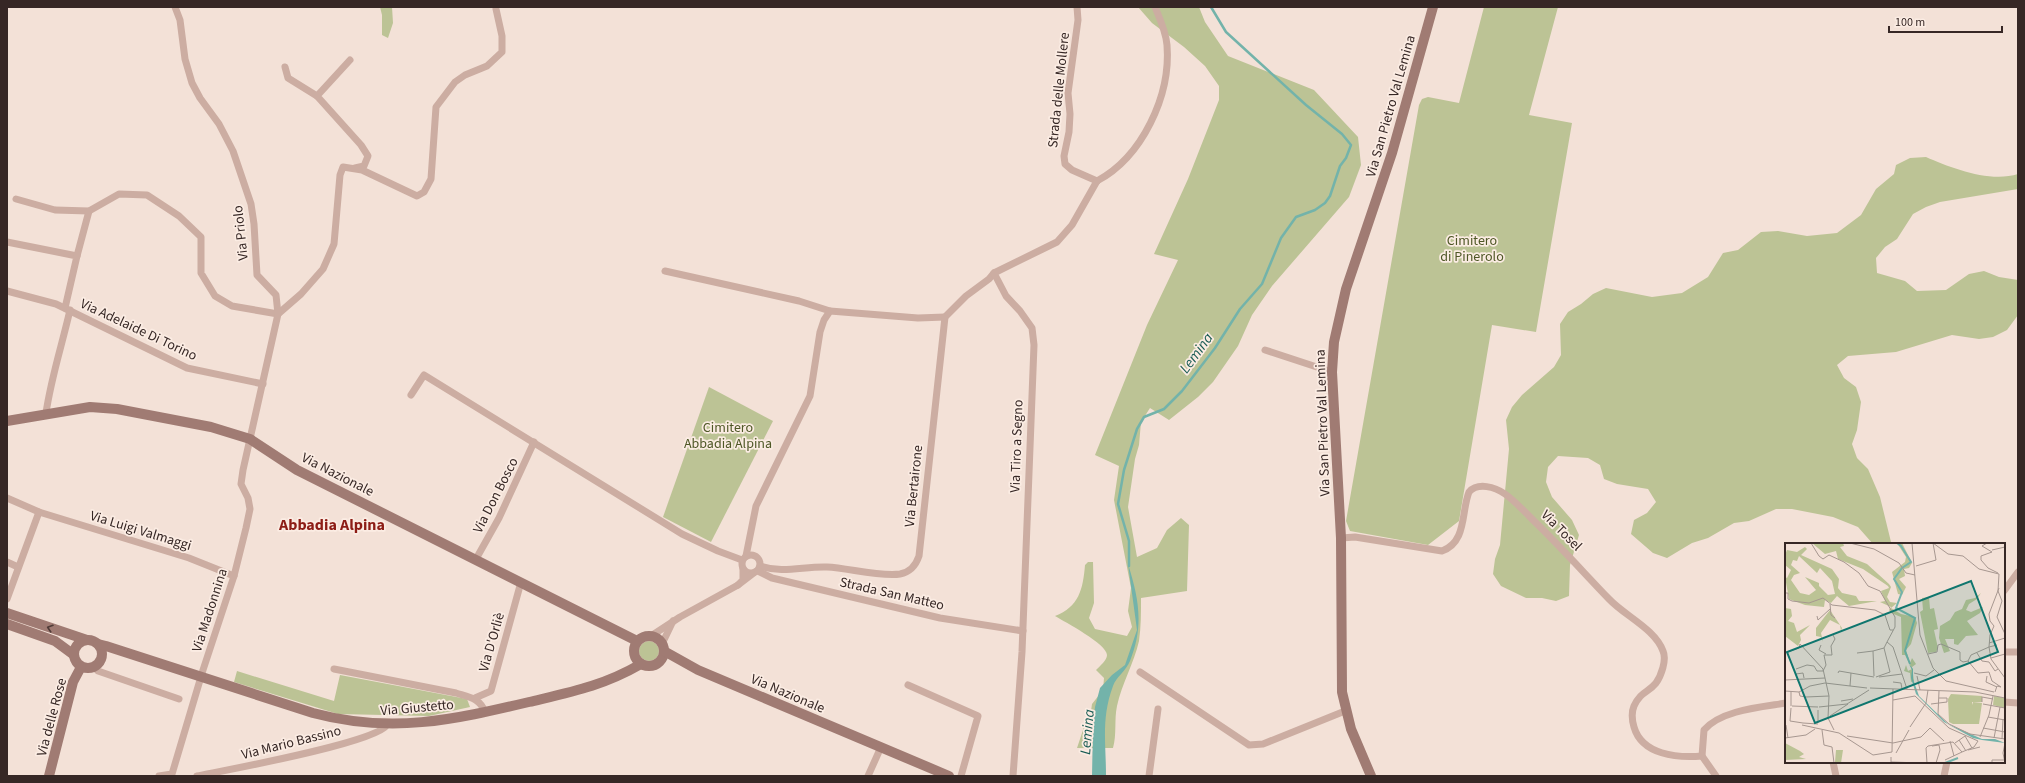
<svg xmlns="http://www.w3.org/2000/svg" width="2025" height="783" viewBox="0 0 2025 783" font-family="'Source Sans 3',sans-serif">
	<rect width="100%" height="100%" fill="#f3e1d7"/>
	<g fill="#bcc395">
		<polygon points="380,7 392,7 393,23 388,38 382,35 382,15"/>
		<path d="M1138,7H1199L1205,22L1228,56L1314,90L1358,137L1361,165L1349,197L1272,286L1252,315L1238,346L1213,382L1198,397L1169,420L1150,408L1141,422L1139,445L1135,459L1128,507L1137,557L1157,548L1167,530L1181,518L1189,525L1187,591L1141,598C1141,613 1141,627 1139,641C1134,663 1122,683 1117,706C1114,720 1117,734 1113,748H1077L1084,727L1090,718L1092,704L1103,690L1104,678L1096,670C1100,666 1107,660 1107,655C1107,644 1065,622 1055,616C1079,607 1083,589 1085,565L1088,562H1093L1094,603L1089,618L1095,629L1127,636L1132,627L1128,611L1131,588L1114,500L1119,466L1095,455L1147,325L1178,260L1154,254L1188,179L1219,100V86L1205,66L1184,47L1152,23Z"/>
		<polygon points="1484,7 1558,7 1529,115 1572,123 1536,332 1492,325 1459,521 1428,545 1350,531 1346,521 1419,105 1422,99 1428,97 1459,103"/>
		<path d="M1926,157C1951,168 1990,183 2018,174V189L1940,202L1926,207L1913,214L1897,239L1885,247L1876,258L1877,273L1905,281L1917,291L1946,290L1969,274L1984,271L1999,277L2018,280V315L2007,330L1993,337L1979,339L1952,335L1896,352L1848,356L1837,365L1844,378L1856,387L1861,402L1857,430L1852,444L1857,458L1868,469L1880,497L1891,542L1887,544H1873L1858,527L1833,517L1792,509H1776L1749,521L1734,523L1708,538L1692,543L1667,558L1653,553L1631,534L1634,520L1647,513L1656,502L1648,489L1617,484L1604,479L1600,465L1588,458L1558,456L1548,467L1546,482L1552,497L1572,520L1579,535L1570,565L1569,596L1556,601L1542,598H1526L1501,586L1493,574L1495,559L1500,545L1509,449L1506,420L1512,407L1522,395L1554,367L1561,355L1560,324L1568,312L1581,304L1593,294L1606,288L1652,297L1682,293L1708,277L1723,253L1738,250L1761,232L1778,231L1807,236L1837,233L1861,215L1876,189L1894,174L1896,165L1910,158Z"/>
		<polygon points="709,387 773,421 711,542 663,517"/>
		<circle cx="649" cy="651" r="10"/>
		<polygon points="237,671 334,701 340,675 467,699 470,707 429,716 338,714 234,682"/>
	</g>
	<path fill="#73b3aa" d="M1128,564C1139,599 1144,626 1130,661C1126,671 1116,677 1113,686C1101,718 1106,743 1106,776H1092L1093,726L1095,707L1100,688L1112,675L1125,665L1137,630Z"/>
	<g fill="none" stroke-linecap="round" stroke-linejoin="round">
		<polyline stroke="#73b3aa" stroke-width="2.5" points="1129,566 1129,541 1118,504 1124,470 1137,429 1144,417 1164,409 1182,391 1215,348 1240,309 1262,284 1281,238 1296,217 1315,210 1325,203 1330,196 1340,166 1346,158 1351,145 1342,134 1306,105 1226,32 1211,7"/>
		<g stroke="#ccada2" stroke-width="7">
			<polyline points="1077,7 1078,20 1068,93 1070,114 1069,132 1064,156 1065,164 1072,170 1097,181"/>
			<polyline points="350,60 317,96 361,145 368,156 364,166 355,168"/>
			<polyline points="285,67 288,78 317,96"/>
			<path d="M1097,181C1142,157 1171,96 1167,45C1166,32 1160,19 1155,7"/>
			<polyline points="16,199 55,210 89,211 119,194 147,195 179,216 201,237 201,273 215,296 232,306 278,314 301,294 323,269 334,244 340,175 343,167 362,170 417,196 424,192 431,179 436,107 455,82 465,75 487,66 502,52 502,36 496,9"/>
			<polyline points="7,242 77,256 65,308"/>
			<polyline points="77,256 89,211"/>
			<polyline points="665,271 799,301 830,311"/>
			<polyline points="7,291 56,304 187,368 263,384"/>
			<polyline points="1265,350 1332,372"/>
			<polyline points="411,395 424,375 682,534 718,551 742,560"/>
			<path d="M46,413C51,378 62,345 70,310"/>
			<polyline points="7,498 39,512 189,558 234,576"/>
			<path d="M1341,538L1355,537L1442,551C1467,542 1461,512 1469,492C1478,482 1495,487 1505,494C1515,501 1525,512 1534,521C1560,546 1584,573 1609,599C1625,616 1655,629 1663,651C1667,660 1661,676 1656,683C1648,693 1641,691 1634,706C1631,713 1632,720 1634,727C1642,755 1677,758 1702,756L1704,730C1721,710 1762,707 1786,703"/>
			<circle cx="751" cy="564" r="9"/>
			<polyline points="746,556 756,506 810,396 820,332 824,320 830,311 918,318 945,317"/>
			<polyline points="476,559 499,518 534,442"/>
			<polyline points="7,562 18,567"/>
			<path d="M760,566C783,574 804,566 827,567C848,568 880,577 900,574C911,572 916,565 919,556L945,317L966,296L989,279L994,273"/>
			<polyline points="743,569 743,580 738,585 755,572"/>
			<polyline points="758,571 772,578 940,618 1023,631"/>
			<polyline points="2004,591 2018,572"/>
			<polyline points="7,599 39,512"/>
			<polyline points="651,636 680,617 738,585"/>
			<polyline points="662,644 673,621"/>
			<polyline points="2004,652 2018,652"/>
			<polyline points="94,667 98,671 179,699"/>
			<path d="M334,669L456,693C469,697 480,698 485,712"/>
			<polyline points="1140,672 1249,745 1263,744 1345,711"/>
			<polyline points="908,685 978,716 961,776"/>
			<polyline points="475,698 491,691 521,582"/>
			<polyline points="2004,702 2018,703"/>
			<polyline points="1702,756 1716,776"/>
			<polyline points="1833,762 1836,776"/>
			<polyline points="159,776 172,774 203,670 234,576 246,528 250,509 248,498 241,484 243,470 278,314 276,295 257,275 254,224 251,204 233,151 219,124 200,98 192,83 185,59 180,20 175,7"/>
			<path d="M197,776C226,770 375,743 387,725"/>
			<polyline points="868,776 881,747"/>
			<polyline points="1013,776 1022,652 1034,345 1032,328 1020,311 1006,296 994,273 1057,242 1072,225 1097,181"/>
			<polyline points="1149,776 1158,709"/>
			<polyline points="1944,776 1947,762"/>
		</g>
		<g stroke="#a07b73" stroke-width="10">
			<polyline points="7,421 90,407 117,409 211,427 250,439 297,470 637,641"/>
			<polyline points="7,613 87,640"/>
			<polyline points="7,624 55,641 74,655"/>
			<circle cx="649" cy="651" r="15"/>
			<circle cx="88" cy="654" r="14"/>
			<path d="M98,644L106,646L313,713C391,734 453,720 529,702C571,692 603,686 641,664"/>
			<polyline points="664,651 698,670 949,776"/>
			<polyline points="49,776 73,682 81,667"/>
			<polyline points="1371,776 1351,729 1342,692 1341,538 1332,372 1334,342 1346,289 1392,153 1433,7"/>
		</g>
	</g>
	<defs><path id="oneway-chevron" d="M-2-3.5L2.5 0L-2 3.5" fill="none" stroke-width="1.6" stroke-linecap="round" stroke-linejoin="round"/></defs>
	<use stroke="#503c38" href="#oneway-chevron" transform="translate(50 628) rotate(-162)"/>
	<g text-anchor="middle" stroke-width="3.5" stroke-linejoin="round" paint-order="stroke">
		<g font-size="14" fill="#362725" stroke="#fbece3">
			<text transform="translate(1058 90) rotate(-84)" y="5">Strada delle Mollere</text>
			<text transform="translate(1390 106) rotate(-74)" y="5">Via San Pietro Val Lemina</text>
			<text transform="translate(240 233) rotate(-96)" y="5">Via Priolo</text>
			<text transform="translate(139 329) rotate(25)" y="5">Via Adelaide Di Torino</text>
			<text transform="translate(1322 423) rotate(-92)" y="5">Via San Pietro Val Lemina</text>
			<text transform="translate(1016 446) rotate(-88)" y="5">Via Tiro a Segno</text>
			<text transform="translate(338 474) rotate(27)" y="5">Via Nazionale</text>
			<text transform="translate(913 486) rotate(-84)" y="5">Via Bertairone</text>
			<text transform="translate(495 495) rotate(-63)" y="5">Via Don Bosco</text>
			<text transform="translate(141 530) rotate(17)" y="5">Via Luigi Valmaggi</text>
			<text transform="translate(1562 530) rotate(45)" y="5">Via Tosel</text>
			<text transform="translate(892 593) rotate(13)" y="5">Strada San Matteo</text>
			<text transform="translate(209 610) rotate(-72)" y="5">Via Madonnina</text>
			<text transform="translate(491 642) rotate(-74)" y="5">Via D'Orliè</text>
			<text transform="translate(788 693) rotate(23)" y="5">Via Nazionale</text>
			<text transform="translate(417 707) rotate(-5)" y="5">Via Giustetto</text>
			<text transform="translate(51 717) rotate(-75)" y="5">Via delle Rose</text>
			<text transform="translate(291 742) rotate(-14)" y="5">Via Mario Bassino</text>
		</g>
		<g font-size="14" fill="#4e5726" stroke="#fbece3">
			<text x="1472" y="245">Cimitero<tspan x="1472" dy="16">di Pinerolo</tspan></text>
			<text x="728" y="432">Cimitero<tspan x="728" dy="16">Abbadia Alpina</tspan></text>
		</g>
		<g font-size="15" font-style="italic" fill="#175b53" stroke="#fbece3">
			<text transform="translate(1196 353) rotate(-54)" y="5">Lemina</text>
			<text transform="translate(1087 732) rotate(-85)" y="5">Lemina</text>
		</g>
		<g font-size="16" font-weight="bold" fill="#8d1d16" stroke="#fbece3">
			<text x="332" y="530">Abbadia Alpina</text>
		</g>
	</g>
	<g transform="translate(1785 543)">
		<rect width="220" height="220" fill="#f3e1d7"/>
		<path d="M27,0H58L59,3L55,4L62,13L82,21L104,41L106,44L102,54L105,59L112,60L106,65L116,71L130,74L132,80L126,101L121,107L125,120L127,115L131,121L127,124L129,138L126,139L125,130L119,128L121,122L123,128L127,126L120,112H117L116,74L106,70L104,67L106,64L95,59L100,58L96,48L104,45L103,43L78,26L53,16L51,8L40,11ZM112,0H117L127,20L124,25L119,26L120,33L114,36L121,44L117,52L113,51L107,29L120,19L121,14ZM20,4L22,6L16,12L47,26L54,36L53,45L57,50L71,53L74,58H92L64,63L52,53L46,60L40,57L39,64L20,62L4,56L0,34L2,35L6,27L0,22V12L2,7L12,9ZM14,13L32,30L35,25L47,38L50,51L43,52L34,43V40L20,34L31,47L24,52L15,50L6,37L9,32L15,30L6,22L8,17L12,18ZM196,50L192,56L184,61L181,67L186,69L198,64L195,70L182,78L193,92L181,93L173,102L169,101V96H160L165,108L159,110L154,95L155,83L165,77L170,69L177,66L181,57L190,55ZM144,54L145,66L149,65L153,86L149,87L153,105L151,109L143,110L135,69L138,67L137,55ZM0,65L6,66L7,73L3,78L9,80L12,89L25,82L15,92L16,97L13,103L0,93ZM45,67L57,85L56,88L55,82L45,77L36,90L38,99L36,94L31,93V85ZM166,151L197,153V159H187V162L188,159L197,160L194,181H168L164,179L163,156ZM209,153L220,155V165L208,162ZM0,200L15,208L19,211L14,214L21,216L0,217ZM51,207H58L56,220L50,219Z" fill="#bcc395" fill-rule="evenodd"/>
		<path d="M124,121L128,126V136L134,153L163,181L197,196H210L220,200L197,197L188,195L159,179L131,151L126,135L127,127Z" fill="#73b3aa"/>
		<path fill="none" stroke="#73b3aa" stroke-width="2" d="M112,0L116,3L126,19L117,25L109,36L117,49L111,65L130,75L120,108L125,121M160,220L173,215"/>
		<path fill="none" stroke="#a79790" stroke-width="1" d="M26,0L34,13L38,16L44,12L59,19L74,30L83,43L95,48L110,74V84L102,99L108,104L122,146M65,0L89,6L114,20L121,30L130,32M127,0L135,92L148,125L161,138L209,149M202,0L197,3L207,9L196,13V17L203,25L213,30M207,7L220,4M131,23L151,17L148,0L163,11L178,13L194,26L214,31M214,31L213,48L217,58L212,74L220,91M0,50H3V56L7,58L24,60L38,55L47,62L90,67L100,72L105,87H108M45,61L46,72L50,75M32,73L33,77L45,66M204,100L220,95M36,102L34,107L41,111M212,102L204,104L206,116L220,135M0,110L14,105L15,101L38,126L44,153L43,175L49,187M72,110L88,108M192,110L197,118L204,119M143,111L152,109L153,102L156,101L175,109V117L178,119L183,118L186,112L204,104L205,92L209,83L205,78L204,71L214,45M206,115L220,111M183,118L193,130L204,129M204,119L210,128L213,126M11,126L22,122L29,123L32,128H38L41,122L39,112H47L46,103L50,96L48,92M204,129L207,138L216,144L212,143L210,149M53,130L54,128L89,134M129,130L141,133L149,127M11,131L18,130L19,135M89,133L88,108L99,105M132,133L135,147M202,133L201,139L212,144M91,134L105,129L99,105L102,99M94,134L117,131M0,137L40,135M108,139L116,140L117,146M65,143L66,130M85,145L190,149L220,155M0,148L14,149L25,143L40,140L82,145M6,148V163M14,149L15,153L21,154L44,153M108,157L130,153L164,185L193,198M56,158L68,156M197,159V154L208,156M146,161L162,159V155H154M198,161L220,165M7,163L33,164M34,164L62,161L84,147M6,165L5,178L18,180M33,167V180M153,171L164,181L185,191L220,196M153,171L154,148M45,173L63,161M203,174L220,177M18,180L33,181M1,182L3,195M17,182L54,190L88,212L107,209M125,184L141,160L143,147M198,185L220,189M37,187L39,202L47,204L49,220M62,193L108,200L136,194L145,185L159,198M180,193L187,205M195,194L204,172L208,153M0,195L21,192L30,186M209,195L215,164M217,196L218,176M174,197L181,208M165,198L169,213M170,200L180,193M147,203L154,202L155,207M183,207L195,204M107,209L108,146M177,209L189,204L193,198M111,210L124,187M106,214V219L136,220M160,217L177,209M142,220L141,205L143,203L168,199L177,209M151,220L155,207M207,220V217H219M220,220L218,210L220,200"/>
		<path fill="#0f766e" fill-opacity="0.15" stroke="#0f766e" stroke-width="2" d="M186,38L213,109L30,180L2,109Z"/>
		<rect width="220" height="220" fill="none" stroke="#362725" stroke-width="2"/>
	</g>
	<rect width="2025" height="783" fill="none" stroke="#362725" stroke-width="16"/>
	<path d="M1889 26v6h113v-6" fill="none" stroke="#362725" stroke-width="2"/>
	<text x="1895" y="26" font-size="12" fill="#362725" stroke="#fbece3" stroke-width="3" paint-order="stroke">100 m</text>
</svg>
